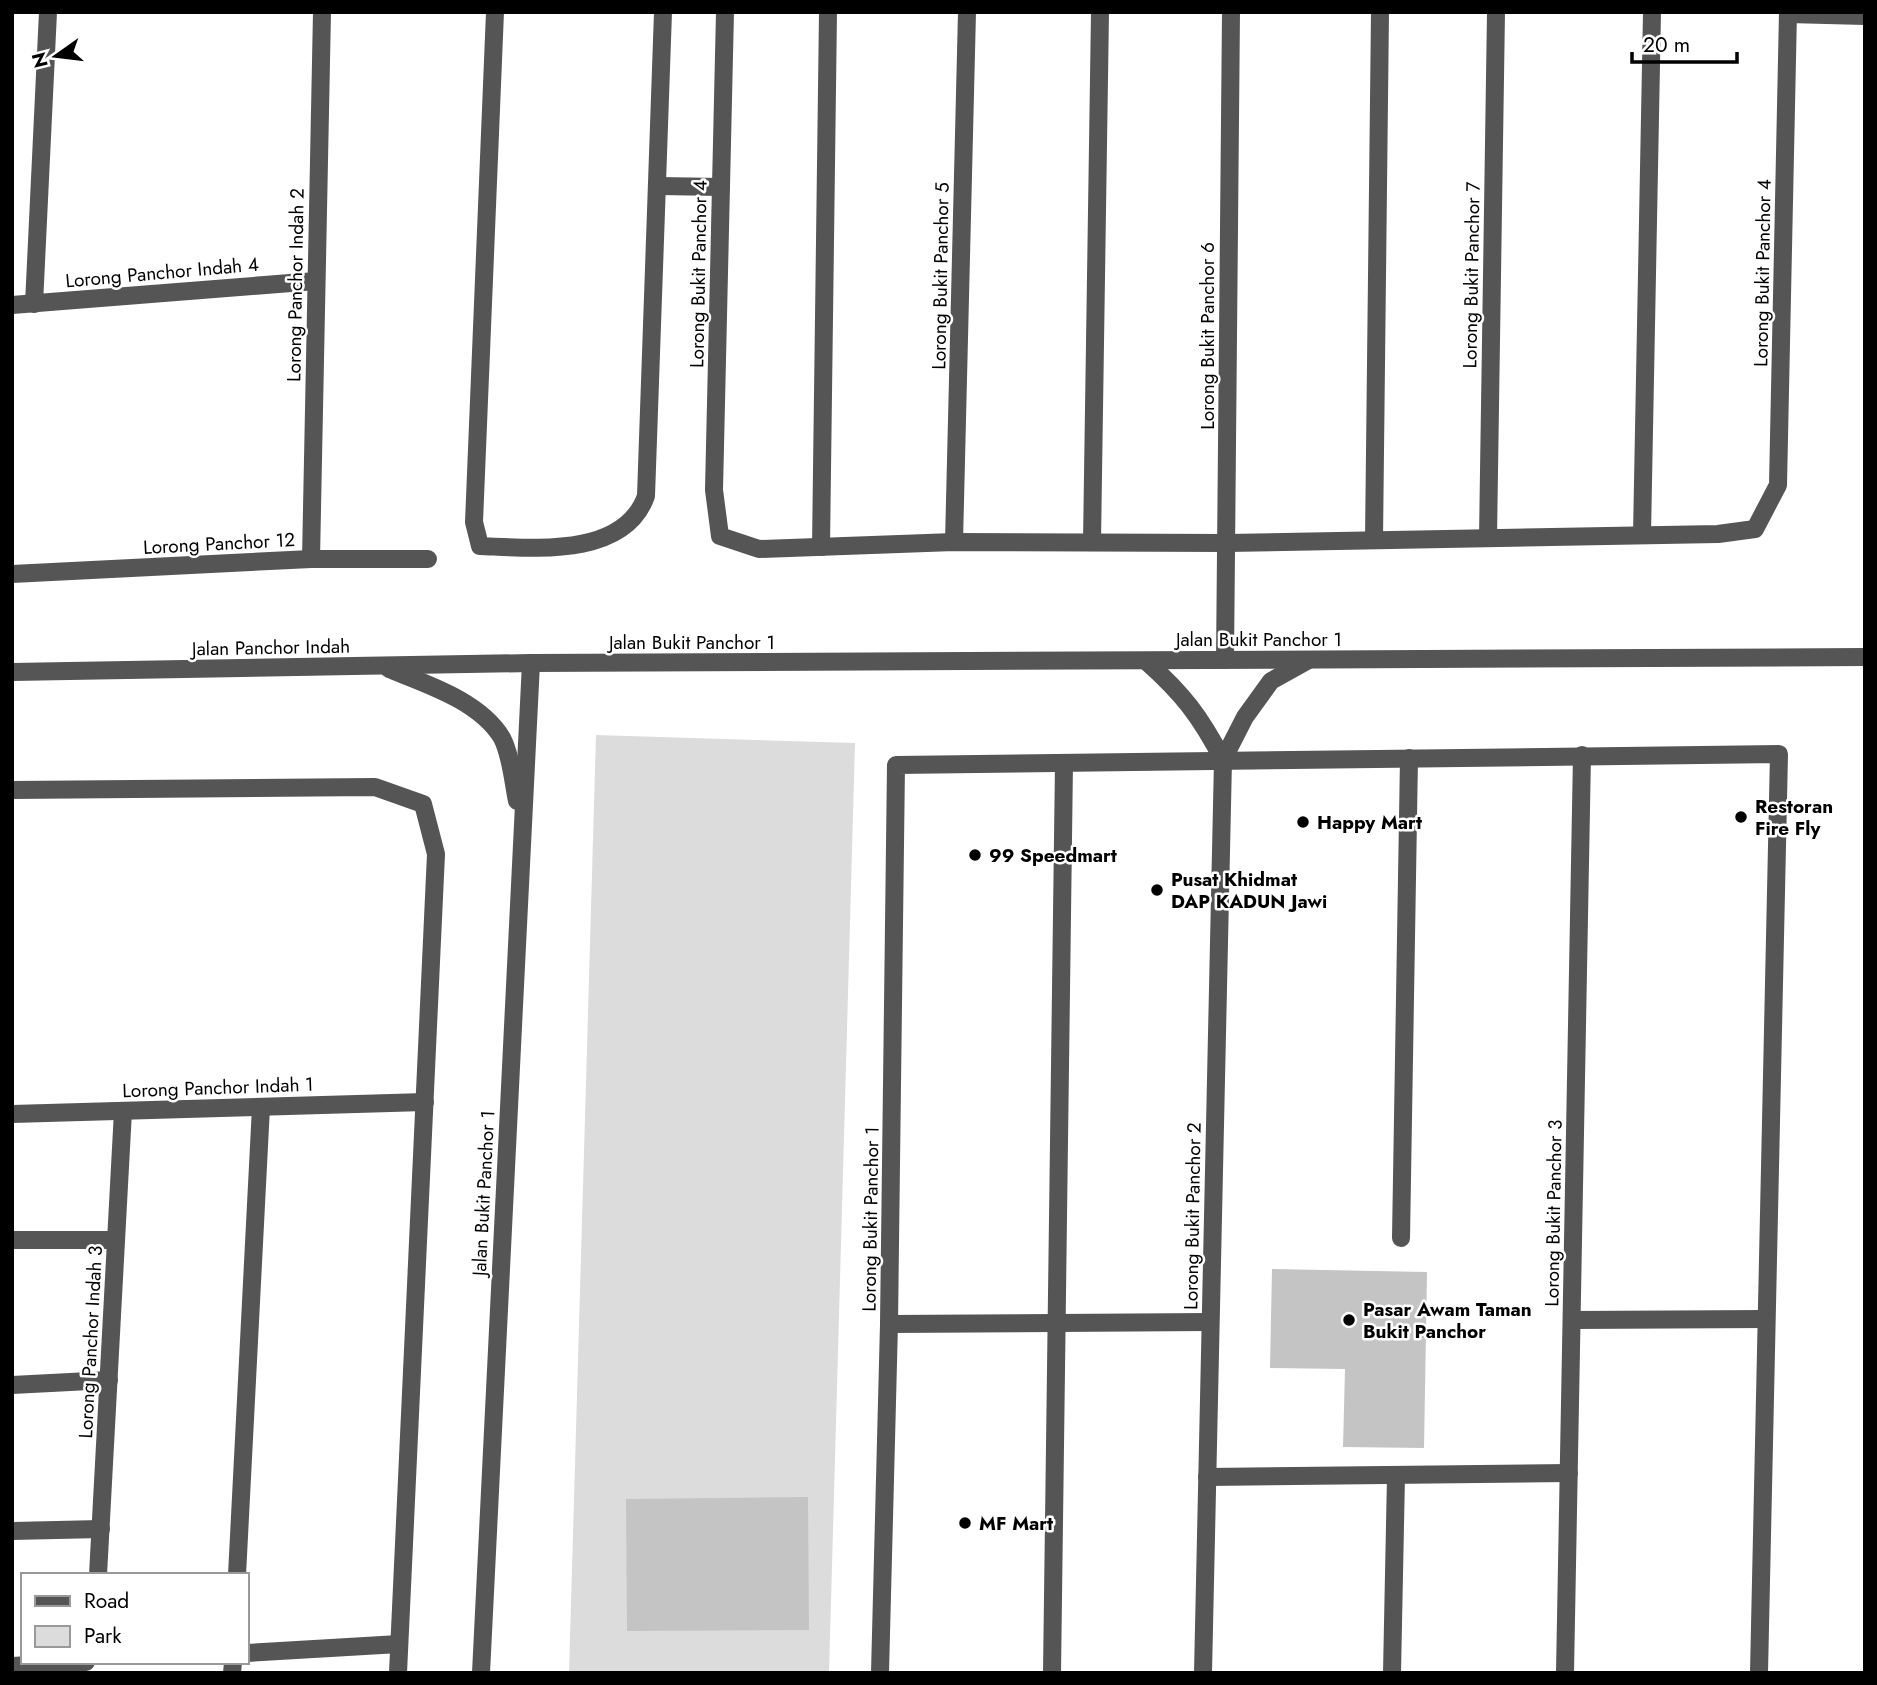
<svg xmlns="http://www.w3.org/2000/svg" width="1877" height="1685" viewBox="0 0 1877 1685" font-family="Jost,sans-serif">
	<rect width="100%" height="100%" fill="#fff"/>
	<polygon fill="#dcdcdc" points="596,735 855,743 829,1673 569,1673"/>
	<g fill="#c4c4c4">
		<polygon points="1272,1269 1427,1272 1424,1448 1343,1447 1345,1369 1270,1368"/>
		<polygon points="808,1497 809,1630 627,1631 626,1499"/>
	</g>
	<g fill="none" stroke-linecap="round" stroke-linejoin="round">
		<g stroke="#555" stroke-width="18">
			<path d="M495,12L474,522L480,546C533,548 624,558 646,496L663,12"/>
			<polyline points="725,12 714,490 720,536 759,549 954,542 1227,543 1718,534 1755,529 1778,485 1788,12"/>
			<polyline points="1788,14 1865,16"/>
			<polyline points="659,186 721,187"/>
			<polyline points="34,304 48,12"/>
			<polyline points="12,305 316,281"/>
			<polyline points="1642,535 1652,12"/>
			<polyline points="1488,538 1496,12"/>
			<polyline points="1374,540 1380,12"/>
			<polyline points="954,542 967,12"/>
			<polyline points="1092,542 1100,12"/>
			<polyline points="821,547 828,12"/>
			<polyline points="311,559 322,12"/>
			<polyline points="12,574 311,559 428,559"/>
			<polyline points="1225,660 1231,12"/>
			<path d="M1146,661C1183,694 1200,716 1223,760"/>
			<path d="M389,669C426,684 480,701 502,738C511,755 513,782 517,801"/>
			<polyline points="12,672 531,663 1865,657"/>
			<polyline points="12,790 375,787 423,804 436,854 398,1673"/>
			<polyline points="12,1114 425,1102"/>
			<polyline points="1401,1238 1409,758"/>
			<polyline points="12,1240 116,1240"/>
			<polyline points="1572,1320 1766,1319"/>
			<polyline points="889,1324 1210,1322"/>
			<polyline points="12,1385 109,1380"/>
			<polyline points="1207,1477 1569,1473"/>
			<polyline points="12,1531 101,1529"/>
			<polyline points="98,1575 123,1111"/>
			<polyline points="237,1575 261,1107"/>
			<polyline points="247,1653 399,1644"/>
			<polyline points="12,1666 86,1662"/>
			<polyline points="232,1673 233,1662"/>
			<polyline points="481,1673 531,663"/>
			<polyline points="880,1673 889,1324 896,765 1779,754 1759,1673"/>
			<polyline points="1052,1673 1064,763"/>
			<polyline points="1203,1673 1223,760 1245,717 1271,681 1307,661"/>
			<polyline points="1392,1673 1396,1476"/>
			<polyline points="1565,1673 1582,755"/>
		</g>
	</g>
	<g fill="#000" stroke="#fff" stroke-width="2.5">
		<circle cx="1741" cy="817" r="7"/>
		<circle cx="1303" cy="822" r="7"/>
		<circle cx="975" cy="855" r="7"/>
		<circle cx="1157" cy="890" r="7"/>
		<circle cx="1349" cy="1320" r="7"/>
		<circle cx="965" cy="1523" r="7"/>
	</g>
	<g text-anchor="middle" stroke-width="5" stroke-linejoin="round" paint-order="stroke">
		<g font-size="19" fill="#000" stroke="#fff">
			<text transform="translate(162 272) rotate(-5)" y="7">Lorong Panchor Indah 4</text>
			<text transform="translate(1762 273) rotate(-89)" y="7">Lorong Bukit Panchor 4</text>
			<text transform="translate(698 274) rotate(-89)" y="7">Lorong Bukit Panchor 4</text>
			<text transform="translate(1471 275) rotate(-89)" y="7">Lorong Bukit Panchor 7</text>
			<text transform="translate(940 276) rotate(-89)" y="7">Lorong Bukit Panchor 5</text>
			<text transform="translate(295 285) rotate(-89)" y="7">Lorong Panchor Indah 2</text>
			<text transform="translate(1207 336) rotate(-90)" y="7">Lorong Bukit Panchor 6</text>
			<text transform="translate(219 543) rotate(-3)" y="7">Lorong Panchor 12</text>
			<text x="1259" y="646">Jalan Bukit Panchor 1</text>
			<text x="692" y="649">Jalan Bukit Panchor 1</text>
			<text transform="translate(271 647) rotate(-1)" y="7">Jalan Panchor Indah</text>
			<text transform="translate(218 1087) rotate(-2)" y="7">Lorong Panchor Indah 1</text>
			<text transform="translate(483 1193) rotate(-87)" y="7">Jalan Bukit Panchor 1</text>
			<text transform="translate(1553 1213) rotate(-89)" y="7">Lorong Bukit Panchor 3</text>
			<text transform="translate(1192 1216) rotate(-89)" y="7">Lorong Bukit Panchor 2</text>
			<text transform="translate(870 1219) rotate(-89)" y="7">Lorong Bukit Panchor 1</text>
			<text transform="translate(90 1342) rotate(-87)" y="7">Lorong Panchor Indah 3</text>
		</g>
		<g font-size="19" font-weight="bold" fill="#000" stroke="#fff" text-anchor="start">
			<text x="1755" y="813">Restoran<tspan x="1755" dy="22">Fire Fly</tspan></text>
			<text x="1317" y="829">Happy Mart</text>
			<text x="989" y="862">99 Speedmart</text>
			<text x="1171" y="886">Pusat Khidmat<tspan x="1171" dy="22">DAP KADUN Jawi</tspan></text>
			<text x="1363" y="1316">Pasar Awam Taman<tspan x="1363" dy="22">Bukit Panchor</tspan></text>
			<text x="979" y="1530">MF Mart</text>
		</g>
	</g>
	<rect width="1877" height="1685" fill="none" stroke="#000000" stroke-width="28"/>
	<rect x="21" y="1573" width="228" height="91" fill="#ffffff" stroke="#999999" stroke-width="2"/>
	<rect x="35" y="1596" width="35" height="10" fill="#555555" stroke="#999999" stroke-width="2"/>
	<text x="84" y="1608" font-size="21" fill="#000000">Road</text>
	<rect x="35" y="1626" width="35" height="21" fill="#dcdcdc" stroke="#999999" stroke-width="2"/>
	<text x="84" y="1643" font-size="21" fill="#000000">Park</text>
	<g transform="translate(56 56) rotate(256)" stroke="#ffffff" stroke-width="5" paint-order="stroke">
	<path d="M0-5L12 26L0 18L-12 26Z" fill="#000000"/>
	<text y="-10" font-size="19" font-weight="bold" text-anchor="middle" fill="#000000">N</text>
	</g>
	<path d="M1632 52v10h105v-10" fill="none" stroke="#000000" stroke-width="3.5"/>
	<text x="1643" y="52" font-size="21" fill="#000000" stroke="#ffffff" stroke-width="5" paint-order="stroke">20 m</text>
</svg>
